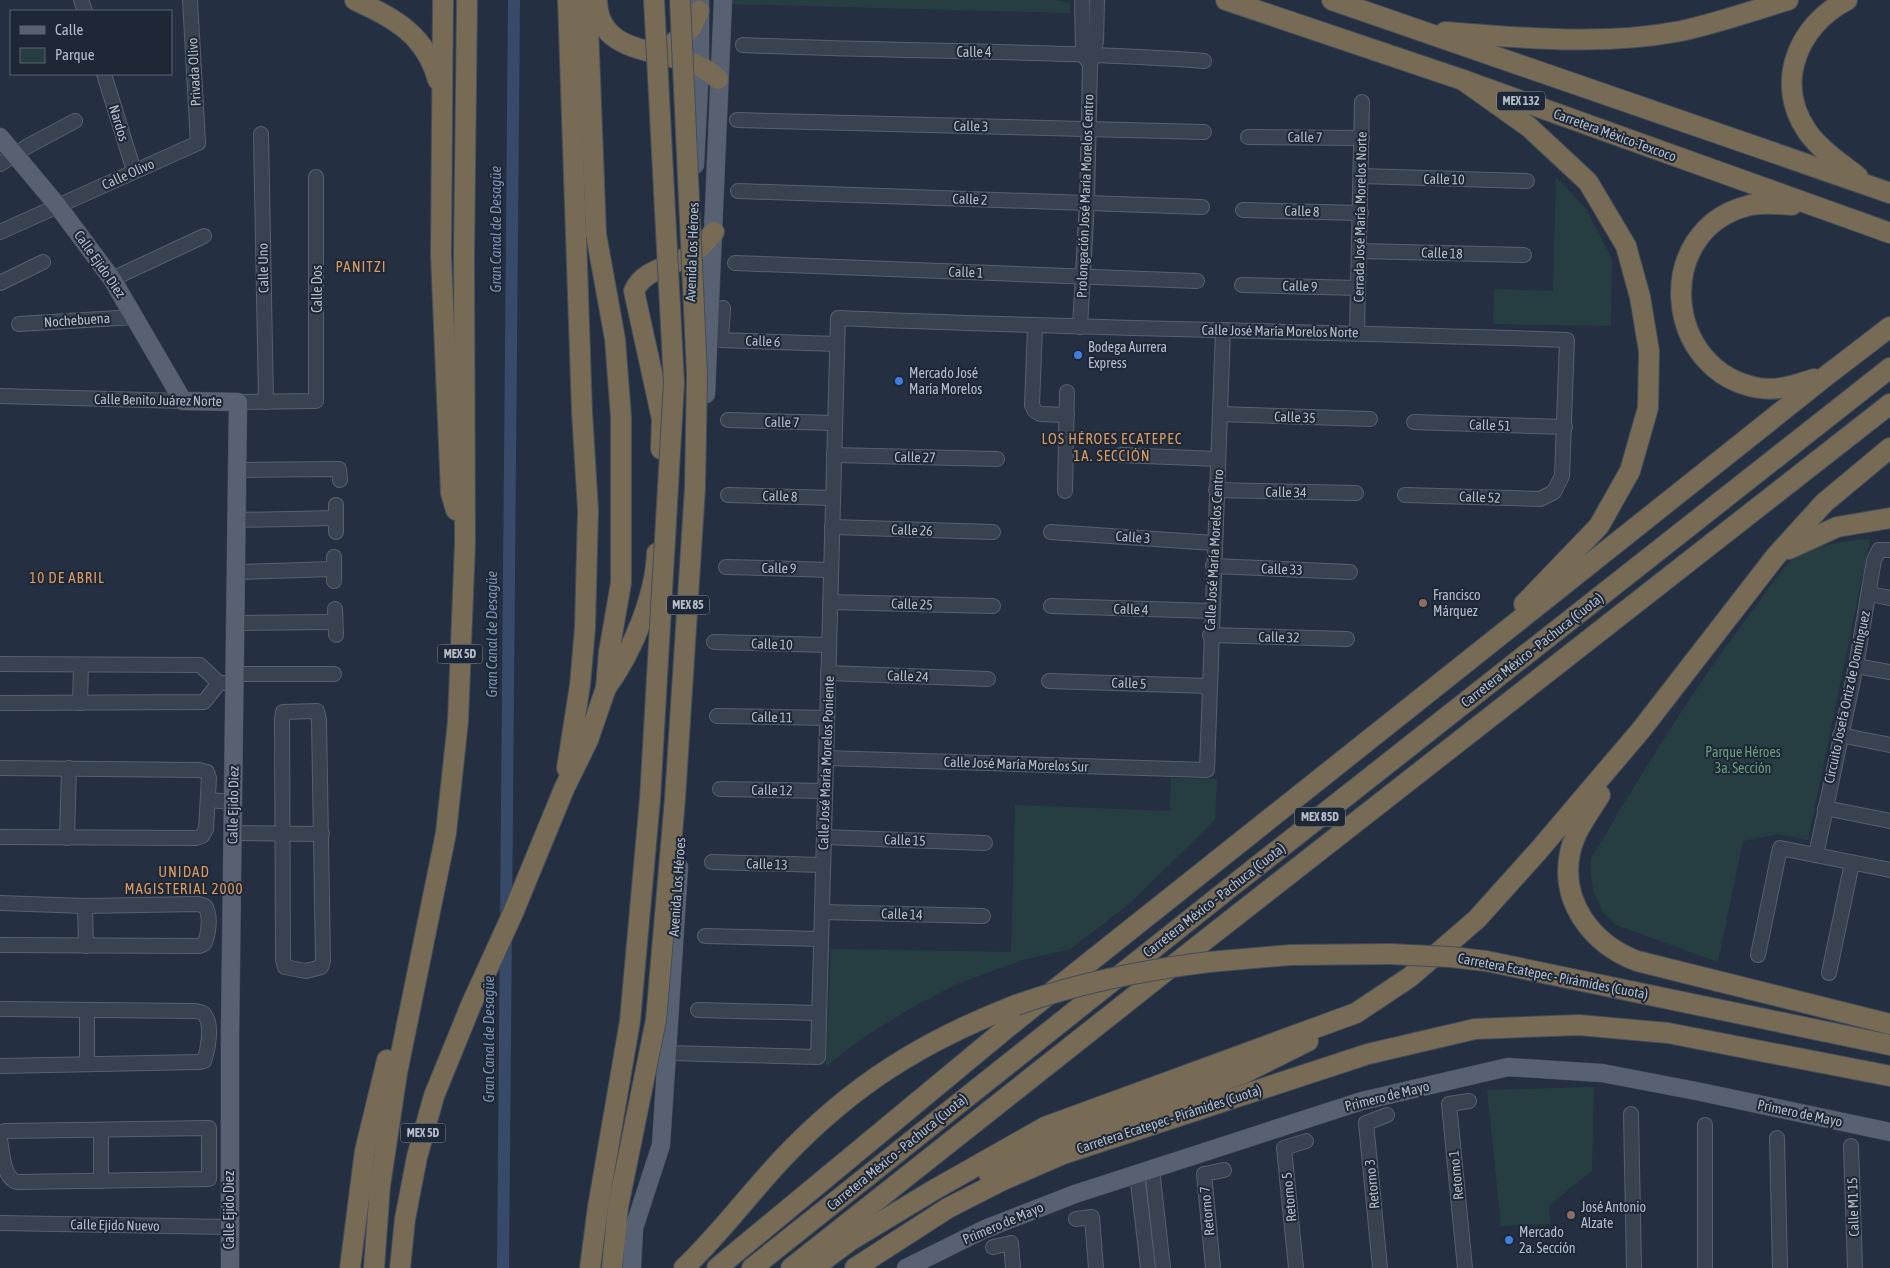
<svg xmlns="http://www.w3.org/2000/svg" width="1890" height="1268" viewBox="0 0 1890 1268" font-family="'Asap Condensed',sans-serif">
	<rect width="100%" height="100%" fill="#243041"/>
	<g fill="#263e42">
		<polygon points="729,0 1053,0 1070,3 1070,13 729,4"/>
		<polygon points="1556,177 1587,210 1612,259 1611,326 1493,324 1494,289 1553,291"/>
		<path d="M1870,539L1808,840L1778,834L1743,841L1718,962L1616,925L1602,911L1594,893L1591,876V859C1640,776 1689,695 1747,618C1758,604 1779,571 1791,561C1808,546 1848,540 1870,539Z"/>
		<polygon points="1171,778 1217,779 1215,820 1130,903 1071,949 1022,960 957,984 913,1007 861,1039 826,1066 831,949 1011,952 1015,805 1170,811"/>
		<polygon points="1594,1087 1592,1171 1549,1205 1550,1224 1501,1226 1487,1090"/>
	</g>
	<g fill="none" stroke-linecap="round" stroke-linejoin="round">
		<polyline stroke="#384a69" stroke-width="12" points="503,1268 514,0"/>
		<g stroke="#57606e" stroke-width="16">
			<g id="minor">
				<polyline points="81,0 85,11"/>
				<polyline points="1082,0 1083,53 1087,60"/>
				<path d="M743,45C897,52 1051,50 1204,61"/>
				<polyline points="104,74 134,171"/>
				<polyline points="737,120 1204,132"/>
				<polyline points="261,134 266,402"/>
				<polyline points="1248,137 1362,138"/>
				<polyline points="0,164 28,146 75,121"/>
				<polyline points="1361,176 1527,181"/>
				<polyline points="738,191 1202,207"/>
				<polyline points="1243,210 1361,213"/>
				<polyline points="0,232 198,143 190,0"/>
				<polyline points="1360,251 1524,255"/>
				<polyline points="735,263 1197,281"/>
				<polyline points="112,279 204,236"/>
				<polyline points="0,283 43,262"/>
				<polyline points="1242,285 1358,288"/>
				<polyline points="723,308 721,340 837,344"/>
				<polyline points="19,324 135,317"/>
				<polyline points="1035,327 1032,405 1035,411 1040,414 1067,415"/>
				<polyline points="1080,327 1087,202 1090,65 1096,41 1097,0"/>
				<polyline points="1357,332 1362,102"/>
				<polyline points="0,396 183,401"/>
				<polyline points="238,402 316,401 316,177"/>
				<polyline points="1220,414 1370,419"/>
				<polyline points="728,420 835,423"/>
				<polyline points="1414,422 1565,427"/>
				<polyline points="834,455 997,459"/>
				<polyline points="1121,455 1218,459"/>
				<polyline points="237,470 339,469 340,480"/>
				<polyline points="1216,490 1356,493"/>
				<polyline points="1065,491 1067,392"/>
				<polyline points="728,495 833,498"/>
				<polyline points="336,505 336,532"/>
				<polyline points="237,520 336,518"/>
				<polyline points="832,527 993,532"/>
				<polyline points="1051,532 1214,543"/>
				<polyline points="334,557 334,581"/>
				<polyline points="1213,566 1350,572"/>
				<polyline points="726,567 831,570"/>
				<polyline points="236,572 334,569"/>
				<polyline points="1869,594 1890,598"/>
				<polyline points="830,602 993,606"/>
				<polyline points="1051,606 1211,611"/>
				<polyline points="335,609 336,635"/>
				<polyline points="235,623 335,622"/>
				<polyline points="1210,635 1347,639"/>
				<polyline points="714,642 829,645"/>
				<polyline points="0,664 200,665 219,683 235,683"/>
				<polyline points="1856,666 1890,672"/>
				<polyline points="828,673 988,679"/>
				<polyline points="235,674 334,674"/>
				<polyline points="1049,681 1209,686"/>
				<polyline points="0,703 204,702 219,683"/>
				<polyline points="80,703 81,665"/>
				<polygon points="317,711 319,720 323,961 321,967 306,971 285,967 283,960 282,719 283,712"/>
				<polyline points="717,716 827,718"/>
				<polyline points="1840,735 1890,745"/>
				<polyline points="826,758 1207,770 1223,330"/>
				<polyline points="0,768 199,770 207,772 209,778 206,829 202,836 196,838 0,837"/>
				<polyline points="720,789 825,791"/>
				<polyline points="208,800 233,802"/>
				<polyline points="1825,808 1890,821"/>
				<polyline points="233,833 322,834"/>
				<polyline points="824,837 985,843"/>
				<polyline points="67,838 69,768"/>
				<polyline points="1816,855 1856,666 1874,560 1879,550 1890,550"/>
				<polyline points="712,862 823,865"/>
				<path d="M0,903L85,906L198,904L205,906C211,915 209,934 204,944L199,946L0,945"/>
				<polyline points="85,906 86,946"/>
				<polyline points="822,912 983,916"/>
				<polyline points="705,936 821,939"/>
				<polyline points="1758,955 1780,848 1890,870"/>
				<polyline points="1829,973 1852,863"/>
				<path d="M0,1009L195,1011C200,1012 204,1012 206,1017C212,1027 208,1050 204,1061L198,1062L0,1066"/>
				<polyline points="698,1010 819,1013"/>
				<path d="M667,1053L818,1057L838,318C1081,329 1324,331 1567,340L1562,476L1554,492L1540,499L1405,495"/>
				<polyline points="87,1064 87,1011"/>
				<polyline points="1631,1114 1634,1268"/>
				<polyline points="1705,1125 1705,1268"/>
				<path d="M0,1136V1132L6,1131L209,1128V1179L17,1182C3,1178 3,1154 0,1140"/>
				<polyline points="1777,1138 1780,1268"/>
				<polyline points="1851,1146 1855,1268"/>
				<polyline points="1152,1169 1163,1268"/>
				<polyline points="1137,1174 1148,1268"/>
				<polyline points="101,1181 101,1130"/>
				<polyline points="1076,1219 1092,1217 1096,1268"/>
				<polyline points="0,1223 229,1227"/>
				<polyline points="993,1247 1011,1243 1013,1268"/>
				<polyline points="1213,1268 1204,1174 1224,1170"/>
				<polyline points="1296,1268 1284,1148 1306,1141"/>
				<polyline points="1380,1268 1366,1123 1387,1115"/>
				<polyline points="1465,1268 1449,1104 1469,1101"/>
			</g>
		</g>
		<g stroke="#424b5a" stroke-width="19">
			<g id="major">
				<polyline points="0,137 57,205 112,279 183,401 238,402 230,1035 230,1268"/>
				<polyline points="695,165 700,65 700,0"/>
				<polyline points="706,394 723,0"/>
				<polyline points="632,1268 634,1228 661,1145 679,867"/>
				<polyline points="906,1268 985,1229 1075,1194 1362,1101 1508,1067 1602,1073 1696,1091 1890,1132"/>
			</g>
		</g>
		<g stroke="#444d5b" stroke-width="22">
			<g id="highway">
				<path d="M355,0C395,19 425,34 438,80"/>
				<polyline points="443,0 441,255 451,493 456,510"/>
				<path d="M597,0C598,65 682,43 718,79"/>
				<polyline points="1226,0 1463,80 1890,233"/>
				<polyline points="1332,0 1890,193"/>
				<path d="M1847,0C1798,25 1774,83 1807,131C1820,150 1841,163 1858,177"/>
				<path d="M1445,32C1524,38 1603,46 1681,31C1718,23 1752,11 1788,0"/>
				<polyline points="671,45 691,28 699,11"/>
				<polyline points="1463,80 1529,127 1588,182 1626,246 1640,297 1649,351 1648,408 1630,471 1599,526 1524,604"/>
				<path d="M1792,205C1777,204 1761,202 1747,206C1652,231 1663,372 1759,388C1778,391 1796,385 1814,379"/>
				<path d="M661,449L662,419L634,291C644,268 673,267 692,254C701,248 707,240 714,232"/>
				<polyline points="1789,549 1837,527 1890,518"/>
				<path d="M606,688C632,652 655,598 657,553"/>
				<polyline points="567,768 580,685 585,628 588,510 582,412 568,0"/>
				<path d="M1600,795C1589,813 1574,832 1570,853C1560,902 1592,944 1637,961L1890,1024"/>
				<polyline points="1486,961 1890,1045"/>
				<polyline points="1209,962 1290,955 1390,954"/>
				<polyline points="989,1174 1058,1139 1244,1073 1308,1041"/>
				<polyline points="350,1268 365,1151 387,1060"/>
				<polyline points="374,1268 380,1186 397,1073 446,833 458,721 465,543 464,256 467,0"/>
				<polyline points="400,1268 405,1219 417,1157 434,1096 471,1005 513,913 564,789 588,740 606,688 609,652 621,583 621,417 615,339 596,234 587,0"/>
				<polyline points="590,1268 598,1207"/>
				<polyline points="612,1268 618,1207"/>
				<path d="M684,1268C720,1234 749,1194 783,1158C852,1085 923,1041 1016,1005"/>
				<polyline points="717,1268 1008,1027 1826,376 1890,327"/>
				<polyline points="752,1268 1227,890 1890,368"/>
				<polyline points="791,1268 1204,941 1890,404"/>
				<polyline points="813,1268 851,1240 932,1191 1045,1127 1356,1013 1410,977 1477,919 1539,850 1641,730 1775,557 1824,503 1890,448"/>
				<polyline points="855,1268 948,1208 1001,1181 1063,1154 1368,1054 1475,1029 1579,1025 1668,1033 1890,1076"/>
			</g>
		</g>
		<use href="#minor" stroke="#394251" stroke-width="14"/>
		<use href="#major" stroke="#576171" stroke-width="18"/>
		<use href="#highway" stroke="#776b55" stroke-width="20"/>
		<g stroke="#444d5b" stroke-width="22" stroke-linecap="butt">
			<g id="highway-bridge">
				<polyline points="1390,954 1451,957 1486,961"/>
				<path d="M1016,1005C1079,983 1143,970 1209,962"/>
				<polyline points="598,1207 630,1021 650,799 674,383 654,0"/>
				<polyline points="618,1207 656,1020 675,799 695,488 697,375 680,0"/>
			</g>
		</g>
		<use href="#highway-bridge" stroke="#776b55" stroke-width="20"/>
	</g>
	<g fill="#3f7fe0" stroke="#1d2736" stroke-width="2">
		<circle cx="1078" cy="355" r="5"/>
		<circle cx="899" cy="381" r="5"/>
		<circle cx="1509" cy="1240" r="5"/>
	</g>
	<g fill="#8d6e63" stroke="#1d2736" stroke-width="2">
		<circle cx="1423" cy="603" r="5"/>
		<circle cx="1571" cy="1215" r="5"/>
	</g>
	<g text-anchor="middle" stroke-width="4" stroke-linejoin="round" paint-order="stroke">
		<g fill="#1d2736" stroke="#87909e" stroke-width="1">
			<rect x="1497" y="91.5" width="48" height="19" rx="4"/>
			<rect x="667" y="595.5" width="42" height="19" rx="4"/>
			<rect x="437.5" y="644.5" width="45" height="19" rx="4"/>
			<rect x="1295" y="807.5" width="50" height="19" rx="4"/>
			<rect x="400.5" y="1123.5" width="45" height="19" rx="4"/>
		</g>
		<g font-size="12" font-weight="bold" fill="#b5bdcb">
			<text x="1521" y="105">MEX 132</text>
			<text x="688" y="609">MEX 85</text>
			<text x="460" y="658">MEX 5D</text>
			<text x="1320" y="821">MEX 85D</text>
			<text x="423" y="1137">MEX 5D</text>
		</g>
		<g font-size="14" fill="#b5bdcb" stroke="#1d2736">
			<text x="974" y="57">Calle 4</text>
			<text transform="translate(194 72) rotate(-93)" y="5">Privada Olivo</text>
			<text transform="translate(119 123) rotate(73)" y="5">Nardos</text>
			<text transform="translate(971 126) rotate(1)" y="5">Calle 3</text>
			<text transform="translate(1615 135) rotate(20)" y="5">Carretera México-Texcoco</text>
			<text transform="translate(1305 137) rotate(1)" y="5">Calle 7</text>
			<text transform="translate(128 174) rotate(-24)" y="5">Calle Olivo</text>
			<text transform="translate(1444 179) rotate(1)" y="5">Calle 10</text>
			<text transform="translate(1085 196) rotate(-88)" y="5">Prolongación José María Morelos Centro</text>
			<text transform="translate(970 199) rotate(2)" y="5">Calle 2</text>
			<text transform="translate(1302 211) rotate(2)" y="5">Calle 8</text>
			<text transform="translate(1360 217) rotate(-89)" y="5">Cerrada José María Morelos Norte</text>
			<text transform="translate(692 252) rotate(-88)" y="5">Avenida Los Héroes</text>
			<text transform="translate(1442 253) rotate(2)" y="5">Calle 18</text>
			<text transform="translate(100 264) rotate(55)" y="5">Calle Ejido Diez</text>
			<text transform="translate(263 268) rotate(-91)" y="5">Calle Uno</text>
			<text transform="translate(966 272) rotate(2)" y="5">Calle 1</text>
			<text transform="translate(1300 286) rotate(2)" y="5">Calle 9</text>
			<text transform="translate(317 289) rotate(-90)" y="5">Calle Dos</text>
			<text transform="translate(77 320) rotate(-4)" y="5">Nochebuena</text>
			<text transform="translate(1280 331) rotate(1)" y="5">Calle José María Morelos Norte</text>
			<text transform="translate(763 341) rotate(2)" y="5">Calle 6</text>
			<text transform="translate(158 400) rotate(1)" y="5">Calle Benito Juárez Norte</text>
			<text transform="translate(1295 417) rotate(2)" y="5">Calle 35</text>
			<text transform="translate(782 422) rotate(1)" y="5">Calle 7</text>
			<text transform="translate(1490 425) rotate(2)" y="5">Calle 51</text>
			<text transform="translate(915 457) rotate(1)" y="5">Calle 27</text>
			<text transform="translate(1286 492) rotate(1)" y="5">Calle 34</text>
			<text transform="translate(780 496) rotate(2)" y="5">Calle 8</text>
			<text transform="translate(1480 497) rotate(2)" y="5">Calle 52</text>
			<text transform="translate(912 530) rotate(2)" y="5">Calle 26</text>
			<text transform="translate(1133 537) rotate(4)" y="5">Calle 3</text>
			<text transform="translate(1214 550) rotate(-87)" y="5">Calle José María Morelos Centro</text>
			<text transform="translate(779 568) rotate(1)" y="5">Calle 9</text>
			<text transform="translate(1282 569) rotate(2)" y="5">Calle 33</text>
			<text transform="translate(912 604) rotate(2)" y="5">Calle 25</text>
			<text transform="translate(1131 609) rotate(2)" y="5">Calle 4</text>
			<text transform="translate(1279 637) rotate(1)" y="5">Calle 32</text>
			<text transform="translate(772 644) rotate(2)" y="5">Calle 10</text>
			<text transform="translate(1532 650) rotate(-38)" y="5">Carretera México - Pachuca (Cuota)</text>
			<text transform="translate(908 676) rotate(2)" y="5">Calle 24</text>
			<text transform="translate(1129 683) rotate(2)" y="5">Calle 5</text>
			<text transform="translate(1847 697) rotate(-78)" y="5">Circuito Josefa Ortiz de Domínguez</text>
			<text transform="translate(772 717) rotate(1)" y="5">Calle 11</text>
			<text transform="translate(826 763) rotate(-88)" y="5">Calle José María Morelos Poniente</text>
			<text transform="translate(1016 764) rotate(2)" y="5">Calle José María Morelos Sur</text>
			<text transform="translate(772 790) rotate(1)" y="5">Calle 12</text>
			<text transform="translate(233 805) rotate(-89)" y="5">Calle Ejido Diez</text>
			<text transform="translate(905 840) rotate(2)" y="5">Calle 15</text>
			<text transform="translate(767 864) rotate(2)" y="5">Calle 13</text>
			<text transform="translate(677 887) rotate(-86)" y="5">Avenida Los Héroes</text>
			<text transform="translate(1214 900) rotate(-38)" y="5">Carretera México - Pachuca (Cuota)</text>
			<text transform="translate(902 914) rotate(2)" y="5">Calle 14</text>
			<text transform="translate(1553 976) rotate(11)" y="5">Carretera Ecatepec - Pirámides (Cuota)</text>
			<text transform="translate(1387 1096) rotate(-14)" y="5">Primero de Mayo</text>
			<text transform="translate(1800 1113) rotate(12)" y="5">Primero de Mayo</text>
			<text transform="translate(1169 1119) rotate(-18)" y="5">Carretera Ecatepec - Pirámides (Cuota)</text>
			<text transform="translate(897 1152) rotate(-39)" y="5">Carretera México - Pachuca (Cuota)</text>
			<text transform="translate(1456 1175) rotate(-96)" y="5">Retorno 1</text>
			<text transform="translate(1372 1184) rotate(-96)" y="5">Retorno 3</text>
			<text transform="translate(1289 1197) rotate(-96)" y="5">Retorno 5</text>
			<text transform="translate(1853 1207) rotate(-92)" y="5">Calle M1 15</text>
			<text transform="translate(229 1210) rotate(-90)" y="5">Calle Ejido Diez</text>
			<text transform="translate(1207 1211) rotate(-96)" y="5">Retorno 7</text>
			<text transform="translate(1003 1223) rotate(-23)" y="5">Primero de Mayo</text>
			<text transform="translate(115 1225) rotate(1)" y="5">Calle Ejido Nuevo</text>
		</g>
		<g font-size="14" fill="#b5bdcb" stroke="#1d2736" text-anchor="start">
			<text x="1088" y="352">Bodega Aurrera<tspan x="1088" dy="16">Express</tspan></text>
			<text x="909" y="378">Mercado José<tspan x="909" dy="16">María Morelos</tspan></text>
			<text x="1433" y="600">Francisco<tspan x="1433" dy="16">Márquez</tspan></text>
			<text x="1581" y="1212">José Antonio<tspan x="1581" dy="16">Alzate</tspan></text>
			<text x="1519" y="1237">Mercado<tspan x="1519" dy="16">2a. Sección</tspan></text>
		</g>
		<g font-size="14" fill="#6b9d79" stroke="#1d2736">
			<text x="1743" y="757">Parque Héroes<tspan x="1743" dy="16">3a. Sección</tspan></text>
		</g>
		<g font-size="15" font-style="italic" fill="#7c91b4" stroke="#1d2736">
			<text transform="translate(496 229) rotate(-90)" y="5">Gran Canal de Desagüe</text>
			<text transform="translate(492 634) rotate(-90)" y="5">Gran Canal de Desagüe</text>
			<text transform="translate(489 1039) rotate(-90)" y="5">Gran Canal de Desagüe</text>
		</g>
		<g font-size="15" letter-spacing="1" fill="#da9b62" stroke="#1d2736">
			<text x="361" y="272">PANITZI</text>
			<text x="1112" y="444">LOS HÉROES ECATEPEC<tspan x="1112" dy="17">1A. SECCIÓN</tspan></text>
			<text x="67" y="583">10 DE ABRIL</text>
			<text x="184" y="877">UNIDAD<tspan x="184" dy="17">MAGISTERIAL 2000</tspan></text>
		</g>
	</g>
	<rect x="10" y="10" width="162" height="65" fill="#1d2736" stroke="#5a6372"/>
	<rect x="20" y="26" width="25" height="8" fill="#576171" stroke="#5a6372"/>
	<text x="55" y="35" font-size="15" fill="#b5bdcb">Calle</text>
	<rect x="20" y="48" width="25" height="15" fill="#263e42" stroke="#5a6372"/>
	<text x="55" y="60" font-size="15" fill="#b5bdcb">Parque</text>
</svg>
